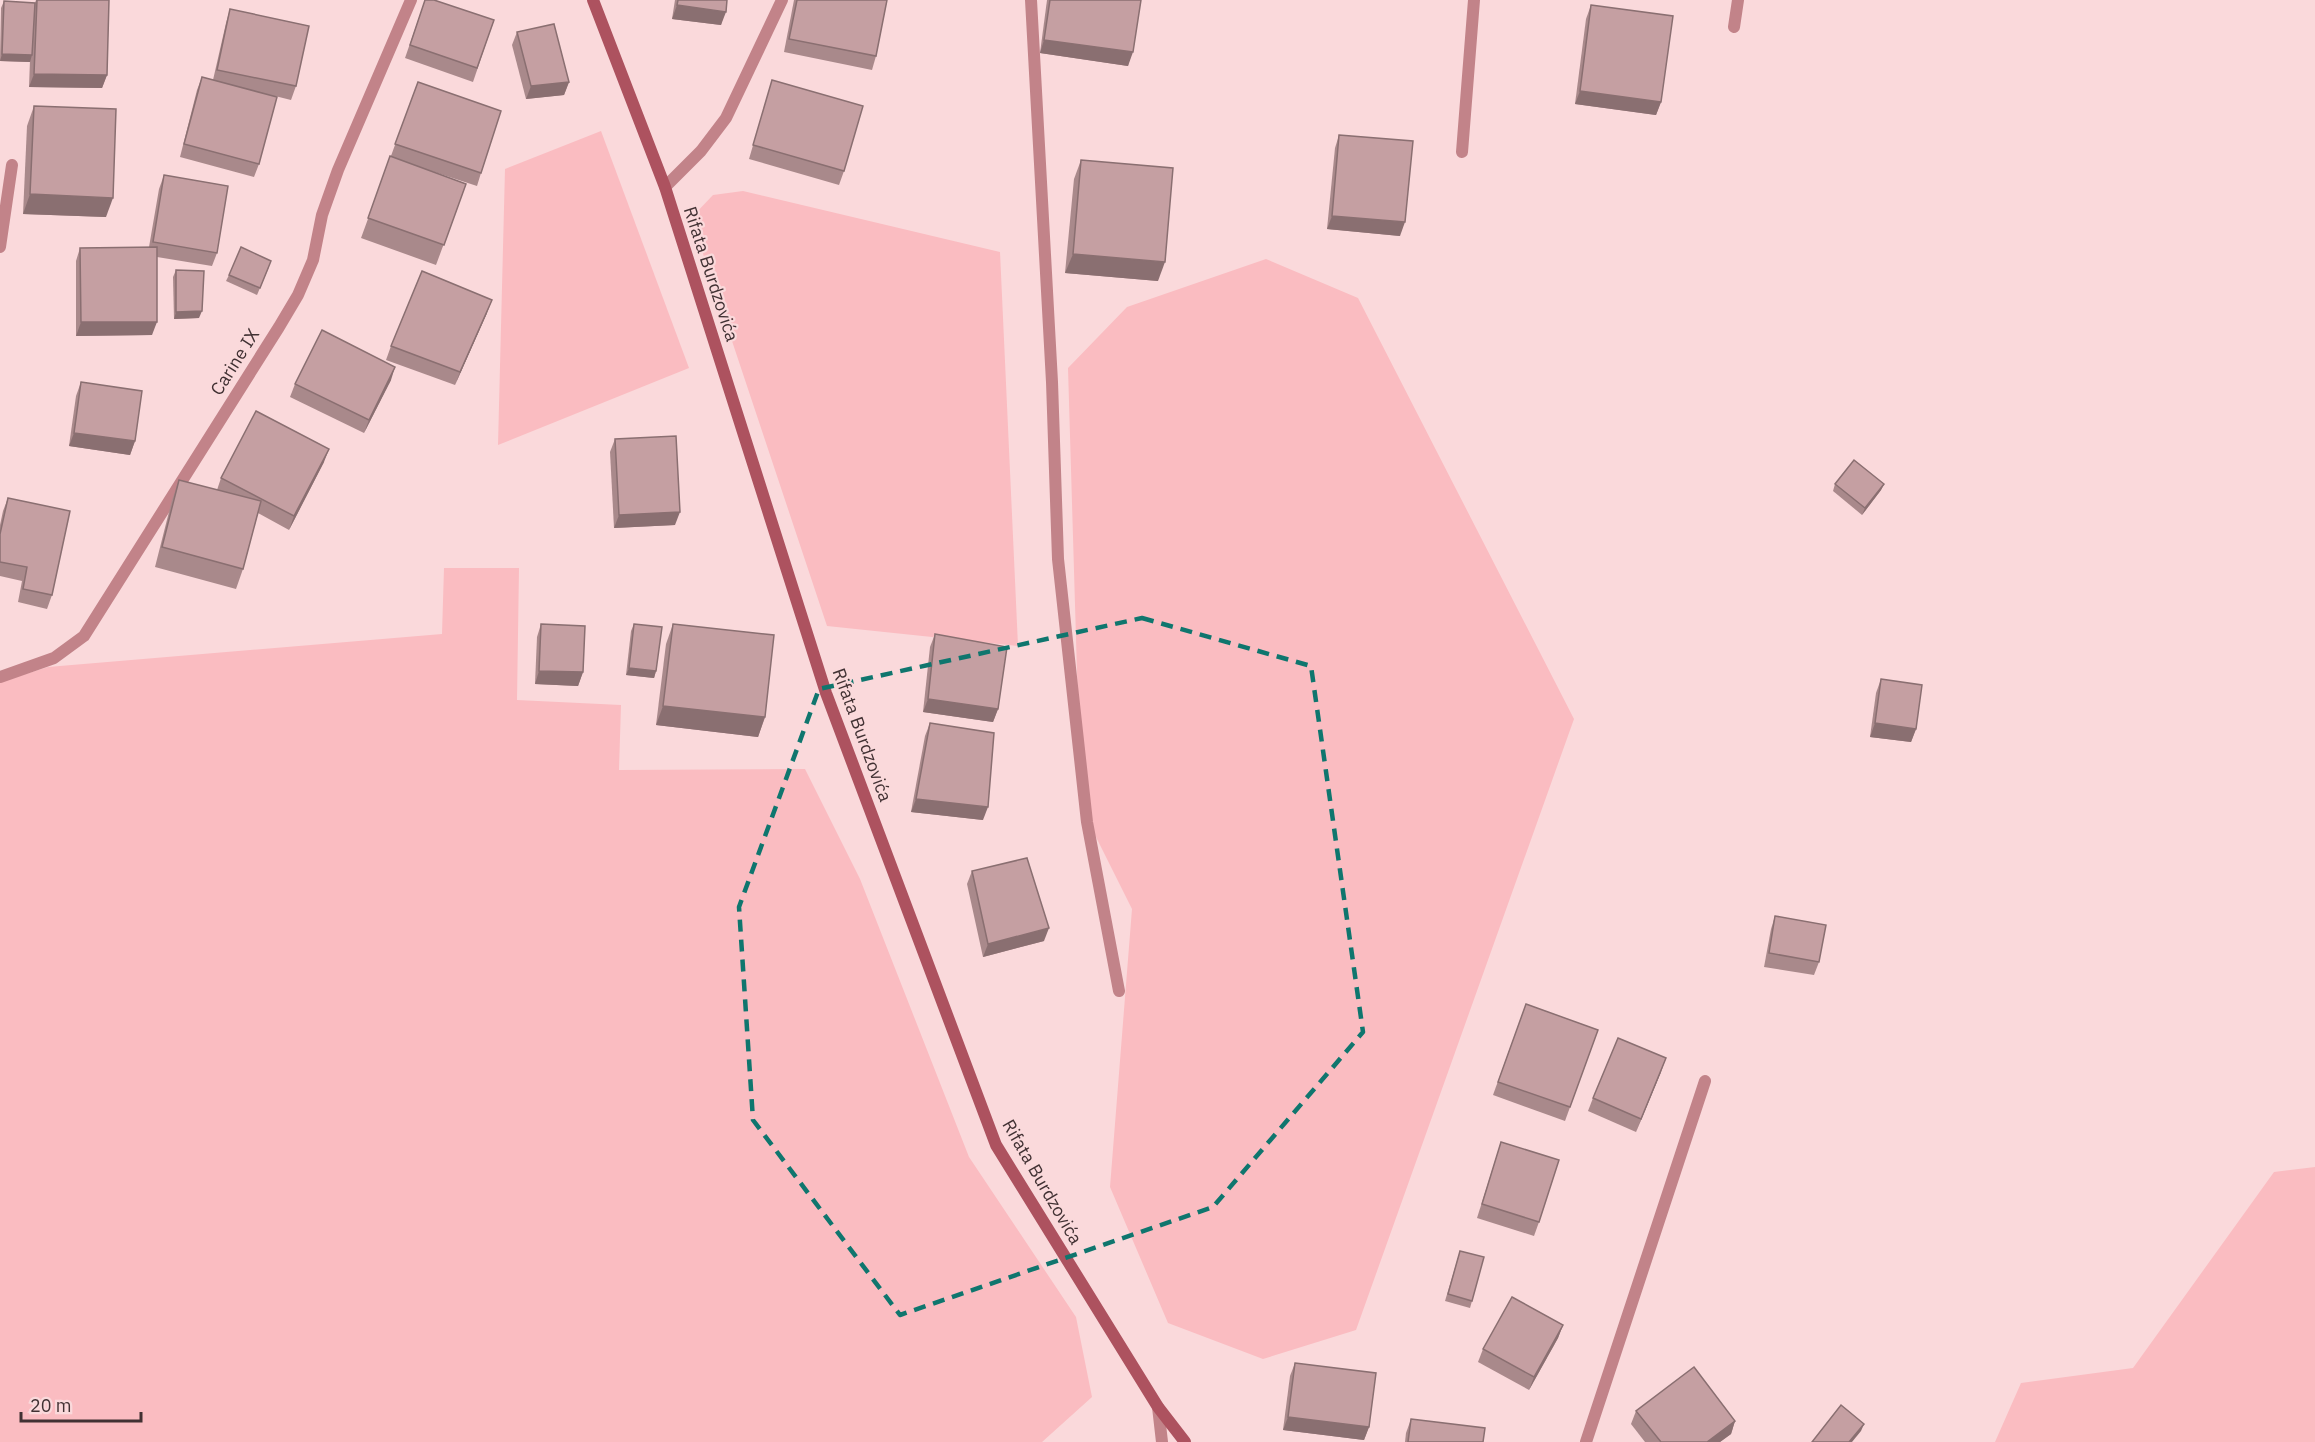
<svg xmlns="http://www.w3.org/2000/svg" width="2315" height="1442" viewBox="0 0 2315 1442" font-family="'IBM Plex Sans',sans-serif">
	<rect width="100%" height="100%" fill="#fad9db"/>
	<g fill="#fabcc1">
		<polygon points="601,131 689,368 498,445 505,169"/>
		<polygon points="743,191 1000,252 1018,646 827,626 704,257 693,216 713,195"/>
		<polygon points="1266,259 1358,298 1574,719 1356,1330 1263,1359 1168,1323 1110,1187 1132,909 1081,807 1068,368 1127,307"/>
		<polygon points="444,568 519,568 517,700 621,705 619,770 805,769 860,879 969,1157 1076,1317 1092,1397 1042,1442 0,1442 0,682 48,667 442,634"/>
		<polygon points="2315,1167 2315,1442 1995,1442 2021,1383 2133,1368 2274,1172"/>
	</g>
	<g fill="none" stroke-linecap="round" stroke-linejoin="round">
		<g stroke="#c28389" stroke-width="12">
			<polyline points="1031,0 1052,382 1058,559 1087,822 1119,991"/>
			<polyline points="1734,27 1738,0"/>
			<polyline points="1462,152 1474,0"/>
			<polyline points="665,187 701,151 726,118 782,0"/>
			<polyline points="0,247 12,165"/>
			<polyline points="0,677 54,658 84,636 279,327 298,295 313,260 322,215 338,170 411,0"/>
			<polyline points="1158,1407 1162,1442"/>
			<polyline points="1586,1442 1705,1081"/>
		</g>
		<polyline stroke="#ad525f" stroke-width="12" points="593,0 665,187 826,693 996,1145 1158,1407 1185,1442"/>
	</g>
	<g fill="#a9898b">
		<polygon points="36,0 109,0 107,75 102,88 29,87 30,60 30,62 0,61 1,8 4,1 35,3"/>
		<polygon points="425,0 494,20 473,82 405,58"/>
		<polygon points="675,0 727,0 721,25 672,19"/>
		<polygon points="794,0 887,0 876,56 872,70 784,52"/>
		<polygon points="1047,0 1141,0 1128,66 1040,53"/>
		<polygon points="1591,5 1661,102 1656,115 1575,104 1586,19"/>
		<polygon points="230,9 296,86 291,100 275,96 259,164 254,177 180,157 197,90 202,77 213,80 226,23"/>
		<polygon points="517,32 569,82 564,95 526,99 512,45"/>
		<polygon points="772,80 844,171 839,185 749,159 768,94"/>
		<polygon points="418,82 481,173 477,186 422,168 466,184 436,265 361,238"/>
		<polygon points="34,106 106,217 23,214 27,126"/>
		<polygon points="1339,135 1400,236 1327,229 1335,148"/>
		<polygon points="1081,160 1158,281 1065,273 1074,179"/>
		<polygon points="164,175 217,253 212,266 157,257 152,335 76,336 76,261 80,248 149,247 159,189"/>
		<polygon points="269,267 257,295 226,281 229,275"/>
		<polygon points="176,270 199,318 174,319 173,277"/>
		<polygon points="487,313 455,385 386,360 391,346"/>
		<polygon points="391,380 364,433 290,397 295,384"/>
		<polygon points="81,382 135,441 130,455 69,446 76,396"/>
		<polygon points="615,439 675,525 614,528 610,452"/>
		<polygon points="324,462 289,530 258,513 243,569 236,589 155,567 172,500 179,480 217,490 221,478"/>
		<polygon points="1835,484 1884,484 1881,490 1862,515 1833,491"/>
		<polygon points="8,498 52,595 47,609 18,602 22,581 0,576 0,525 3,511"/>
		<polygon points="541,624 583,672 578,686 535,684 537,637"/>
		<polygon points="634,624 656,671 654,678 626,675 631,631"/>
		<polygon points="673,624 765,717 758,737 656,725 666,644"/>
		<polygon points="935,634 998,709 993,722 923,712 930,647"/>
		<polygon points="1881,679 1916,729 1911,742 1870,737 1876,693"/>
		<polygon points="930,723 983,820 911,812 925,736"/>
		<polygon points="972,871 1044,941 983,957 967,884"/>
		<polygon points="1775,916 1819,962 1814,975 1764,967 1771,929"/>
		<polygon points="1526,1004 1598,1030 1565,1121 1493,1095"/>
		<polygon points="1661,1072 1636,1132 1588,1111 1593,1098"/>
		<polygon points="1501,1142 1539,1222 1534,1236 1477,1218"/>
		<polygon points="1460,1251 1472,1301 1470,1308 1445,1301"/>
		<polygon points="1563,1325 1558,1338 1529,1390 1478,1362 1483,1349"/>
		<polygon points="1295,1363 1369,1427 1364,1440 1283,1430 1290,1376"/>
		<polygon points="1636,1411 1735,1421 1731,1434 1720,1442 1645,1442 1631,1424"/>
		<polygon points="1411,1419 1483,1442 1405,1442 1406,1433"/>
	</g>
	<g fill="#8a6f71">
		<polygon points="677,5 726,12 721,25 672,19"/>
		<polygon points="1044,40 1133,52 1128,66 1040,53"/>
		<polygon points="2,54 32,55 30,62 0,61"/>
		<polygon points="34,74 107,75 102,88 29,87"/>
		<polygon points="569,82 564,95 526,99 531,86"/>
		<polygon points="1580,91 1661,102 1656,115 1575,104"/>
		<polygon points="30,194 113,198 106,217 23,214"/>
		<polygon points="1332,216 1405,222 1400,236 1327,229"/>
		<polygon points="1073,254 1165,262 1158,281 1065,273"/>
		<polygon points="492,300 487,313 455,385 460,372"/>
		<polygon points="202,311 199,318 174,319 176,312"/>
		<polygon points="81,322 157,322 152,335 76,336"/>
		<polygon points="395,367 391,380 364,433 369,420"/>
		<polygon points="74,433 135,441 130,455 69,446"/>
		<polygon points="329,449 324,462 289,530 294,516"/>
		<polygon points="1884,484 1881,490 1862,515 1865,508"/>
		<polygon points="680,512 675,525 614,528 619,515"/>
		<polygon points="629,668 656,671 654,678 626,675"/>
		<polygon points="539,671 583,672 578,686 535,684"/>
		<polygon points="928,699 998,709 993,722 923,712"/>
		<polygon points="663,706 765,717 758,737 656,725"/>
		<polygon points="1875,723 1916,729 1911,742 1870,737"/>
		<polygon points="916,799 988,807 983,820 911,812"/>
		<polygon points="1049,928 1044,941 983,957 988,944"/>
		<polygon points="1666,1058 1661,1072 1636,1132 1641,1119"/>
		<polygon points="1563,1325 1558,1338 1529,1390 1534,1377"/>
		<polygon points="1288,1417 1369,1427 1364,1440 1283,1430"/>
		<polygon points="1735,1421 1731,1434 1720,1442 1707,1442"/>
		<polygon points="1864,1424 1861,1431 1852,1442 1849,1442"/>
	</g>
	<g fill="#c59fa2" stroke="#8a6f71" stroke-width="1.5">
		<polygon points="37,0 109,0 107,75 34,74"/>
		<polygon points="425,0 434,0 494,20 477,68 410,45"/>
		<polygon points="678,0 727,0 726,12 677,5"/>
		<polygon points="797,0 887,0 876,56 789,39"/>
		<polygon points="1050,0 1141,0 1133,52 1044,40"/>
		<polygon points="4,1 35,3 32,55 2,54"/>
		<polygon points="1591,5 1673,16 1661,102 1580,91"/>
		<polygon points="230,9 309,26 296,86 217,70"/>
		<polygon points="554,24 569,82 531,86 517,32"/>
		<polygon points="202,77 277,97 259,164 184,144"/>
		<polygon points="772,80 863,106 844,171 753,145"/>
		<polygon points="418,82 501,111 481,173 395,144"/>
		<polygon points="34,106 116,109 113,198 30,194"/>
		<polygon points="1339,135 1413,141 1405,222 1332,216"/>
		<polygon points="390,156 466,184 444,245 368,218"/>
		<polygon points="1081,160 1173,168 1165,262 1073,254"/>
		<polygon points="164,175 228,186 217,253 153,242"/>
		<polygon points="157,247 157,322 81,322 80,248"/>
		<polygon points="241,247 271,261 260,288 229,275"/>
		<polygon points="176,270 204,271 202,311 176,312"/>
		<polygon points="422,271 492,300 460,372 391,346"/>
		<polygon points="322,330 395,367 369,420 295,384"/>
		<polygon points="81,382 142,391 135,441 74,433"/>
		<polygon points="256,411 329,449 294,516 221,478"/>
		<polygon points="676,436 680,512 619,515 615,439"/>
		<polygon points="1854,460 1884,484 1865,508 1835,484"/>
		<polygon points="179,480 261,501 243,569 162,547"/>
		<polygon points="8,498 70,511 52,595 23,589 27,567 0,562 0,534"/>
		<polygon points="541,624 585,626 583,672 539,671"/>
		<polygon points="634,624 662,627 656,671 629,668"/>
		<polygon points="673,624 774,635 765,717 663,706"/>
		<polygon points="935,634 1007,647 998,709 928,699"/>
		<polygon points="1881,679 1922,685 1916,729 1875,723"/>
		<polygon points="930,723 994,733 988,807 916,799"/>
		<polygon points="1027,858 1049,928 988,944 972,871"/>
		<polygon points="1775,916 1826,925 1819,962 1769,953"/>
		<polygon points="1526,1004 1598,1030 1570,1107 1498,1082"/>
		<polygon points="1618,1038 1666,1058 1641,1119 1593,1098"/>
		<polygon points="1501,1142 1559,1160 1539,1222 1482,1204"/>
		<polygon points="1460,1251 1484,1257 1472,1301 1448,1294"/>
		<polygon points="1512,1297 1563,1325 1534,1377 1483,1349"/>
		<polygon points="1295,1363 1376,1373 1369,1427 1288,1417"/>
		<polygon points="1694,1367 1735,1421 1707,1442 1661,1442 1636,1411"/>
		<polygon points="1841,1405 1864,1424 1849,1442 1812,1442"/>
		<polygon points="1411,1419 1485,1428 1483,1442 1408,1442"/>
	</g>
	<path fill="none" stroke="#0f766e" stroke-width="4.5" stroke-dasharray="12 8" stroke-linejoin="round" d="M1142,618L1311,666L1363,1032L1213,1207L900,1315L753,1120L739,907L819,689Z"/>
	<g text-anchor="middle" stroke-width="4.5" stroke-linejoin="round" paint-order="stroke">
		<g font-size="18" fill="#413133" stroke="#fad9db">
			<text transform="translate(711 274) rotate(72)" y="6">Rifata Burdzovića</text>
			<text transform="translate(235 362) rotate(-58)" y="6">Carine IX</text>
			<text transform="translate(862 735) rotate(70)" y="6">Rifata Burdzovića</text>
			<text transform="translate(1042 1182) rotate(60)" y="6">Rifata Burdzovića</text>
		</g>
	</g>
	<path d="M21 1412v9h120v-9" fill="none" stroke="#413133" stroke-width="3"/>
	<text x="30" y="1412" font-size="18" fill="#413133" stroke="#fad9db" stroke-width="4.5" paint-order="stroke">20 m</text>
</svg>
